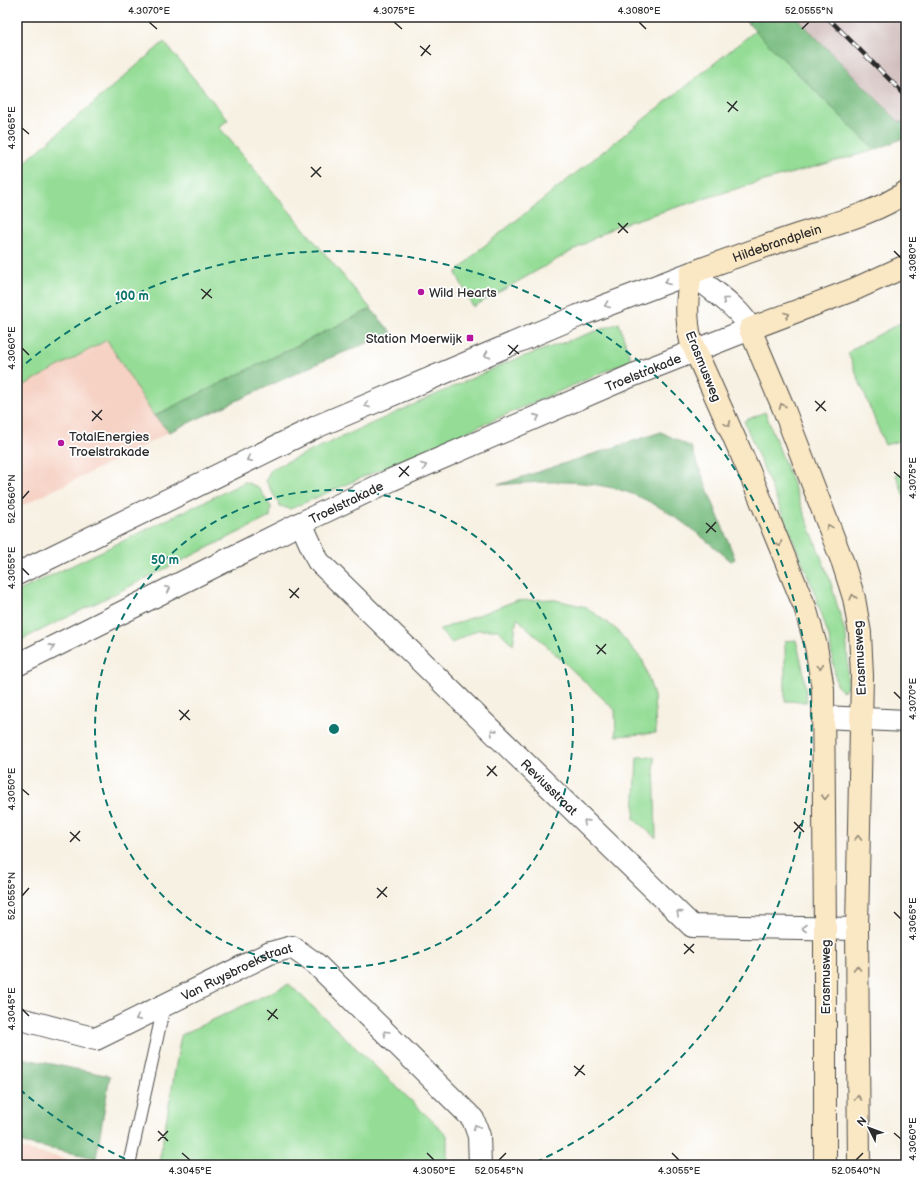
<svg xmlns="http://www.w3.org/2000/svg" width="923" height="1182" viewBox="0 0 923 1182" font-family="'Balsamiq Sans',sans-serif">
	<rect width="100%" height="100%" fill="#fff"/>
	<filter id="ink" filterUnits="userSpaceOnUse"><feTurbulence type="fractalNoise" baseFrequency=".025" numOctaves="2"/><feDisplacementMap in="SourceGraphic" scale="8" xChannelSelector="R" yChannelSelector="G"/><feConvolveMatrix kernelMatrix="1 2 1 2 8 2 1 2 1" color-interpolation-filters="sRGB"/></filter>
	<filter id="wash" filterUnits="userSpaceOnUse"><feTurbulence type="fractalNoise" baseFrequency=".012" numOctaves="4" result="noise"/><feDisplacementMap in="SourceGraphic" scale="16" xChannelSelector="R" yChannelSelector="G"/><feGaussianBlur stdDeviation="0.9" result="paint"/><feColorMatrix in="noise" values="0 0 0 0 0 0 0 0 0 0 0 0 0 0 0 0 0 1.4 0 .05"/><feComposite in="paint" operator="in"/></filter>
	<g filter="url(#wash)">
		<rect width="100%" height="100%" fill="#f7f1e3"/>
		<g fill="#f6d2c4">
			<polygon points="107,340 154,416 169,432 128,454 17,508 17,389"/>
			<polygon points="17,1148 94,1165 17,1165"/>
		</g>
		<polygon fill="#d1bfbe" points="796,17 906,17 906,124 904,122 899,122"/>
		<g fill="#95dd97" stroke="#608461">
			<polygon points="755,31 875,150 739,188 616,226 473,307 456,273 479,250"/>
			<polygon points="164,42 228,120 219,127 371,309 154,416 107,340 17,389 17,169"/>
			<polygon points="906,320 906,439 885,445 848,353 854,348"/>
			<polygon points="619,323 631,360 290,509 280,506 266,481 271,469 508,362"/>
			<polygon points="765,412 830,580 846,636 848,661 847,688 843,691 840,689 837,686 829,637 812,586 744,421"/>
			<polygon points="906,473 906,501 896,475"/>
			<polygon points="245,482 258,487 271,507 270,517 17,642 17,592"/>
			<polygon points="551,599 586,607 617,630 643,661 654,696 656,733 616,736 615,710 517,618 513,645 498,630 477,630 452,643 439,630 515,601"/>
			<polygon points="796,640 803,669 807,702 785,701 785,641"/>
			<polygon points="637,757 654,757 656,838 634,819"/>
			<polygon points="289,984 447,1135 447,1165 161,1165 159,1163 181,1035"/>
		</g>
		<g fill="#78bc80" stroke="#527456">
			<polygon points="743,17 796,17 899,122 904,122 906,124 906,137 875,150 755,31"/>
			<polygon points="371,309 392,333 325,360 169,432 154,416"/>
			<path d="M661,432L691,447L735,559L731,561C695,531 655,496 608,487C572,479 535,482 498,485Z"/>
			<polygon points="17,1057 110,1076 96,1158 17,1142"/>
		</g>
	</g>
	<g filter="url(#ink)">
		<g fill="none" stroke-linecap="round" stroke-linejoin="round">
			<g stroke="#4a4947" stroke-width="14">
				<polyline id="lane" points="129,1165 164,1006"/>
			</g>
			<g stroke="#4a4947" stroke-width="24">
				<g id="street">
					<path id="s1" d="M301,523L318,561L692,926L857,929"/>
					<path d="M17,574L318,426L578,316L691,273C707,286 743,310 750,329L631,376L391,480L301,523L17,665"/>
					<polyline points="824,717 906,721"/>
					<path id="s2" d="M17,1018L96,1039L270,953L292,947L316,964L473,1119L479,1136L480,1165"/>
				</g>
			</g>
			<g stroke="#4a4947" stroke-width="24">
				<g id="secondary">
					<path id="s3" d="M825,1165V928L823,689L816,646L805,607L799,593L749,471L691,341C685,317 687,296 691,273C726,260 762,247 798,235C835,223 874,214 906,192"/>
					<polyline points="859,1165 857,929 862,676 860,633 854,598 843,563 783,407 750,329 855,289 906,266"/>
				</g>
			</g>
			<use href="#lane" stroke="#fff" stroke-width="12"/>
			<use href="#street" stroke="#fff" stroke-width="22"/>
			<use href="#secondary" stroke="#fae7c3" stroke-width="22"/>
			<g stroke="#2b2b2b" stroke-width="4.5">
				<polyline id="rail" points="827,17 906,96"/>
			</g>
			<use href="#rail" stroke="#fff" stroke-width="3" stroke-dasharray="9" stroke-linecap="butt"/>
		</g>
		<defs><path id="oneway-chevron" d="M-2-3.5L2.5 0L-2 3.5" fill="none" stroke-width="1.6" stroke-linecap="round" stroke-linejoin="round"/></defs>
		<g stroke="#a0a0a0">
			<use href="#oneway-chevron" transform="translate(667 282) rotate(159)"/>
			<use href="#oneway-chevron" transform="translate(725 300) rotate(-141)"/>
			<use href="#oneway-chevron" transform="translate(607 305) rotate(158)"/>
			<use href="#oneway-chevron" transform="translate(487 355) rotate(157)"/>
			<use href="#oneway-chevron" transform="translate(367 405) rotate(157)"/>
			<use href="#oneway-chevron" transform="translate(537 417) rotate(-24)"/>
			<use href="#oneway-chevron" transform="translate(249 459) rotate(154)"/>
			<use href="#oneway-chevron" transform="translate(424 466) rotate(-23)"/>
			<use href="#oneway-chevron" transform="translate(168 589) rotate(-26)"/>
			<use href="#oneway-chevron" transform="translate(52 647) rotate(-26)"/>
			<use href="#oneway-chevron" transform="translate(493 732) rotate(-136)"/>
			<use href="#oneway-chevron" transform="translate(586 822) rotate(-136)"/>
			<use href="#oneway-chevron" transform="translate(679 913) rotate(-136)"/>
			<use href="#oneway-chevron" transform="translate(804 928) rotate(-180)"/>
			<use href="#oneway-chevron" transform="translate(138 1018) rotate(154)"/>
			<use href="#oneway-chevron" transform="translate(386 1033) rotate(-135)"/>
			<use href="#oneway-chevron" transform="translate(476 1127) rotate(-112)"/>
		</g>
		<g stroke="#928977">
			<use href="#oneway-chevron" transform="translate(787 315) rotate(-21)"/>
			<use href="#oneway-chevron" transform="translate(782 406) rotate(-112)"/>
			<use href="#oneway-chevron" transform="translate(728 424) rotate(66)"/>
			<use href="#oneway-chevron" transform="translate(829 527) rotate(-111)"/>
			<use href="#oneway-chevron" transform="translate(779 544) rotate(68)"/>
			<use href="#oneway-chevron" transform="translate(853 597) rotate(-104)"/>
			<use href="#oneway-chevron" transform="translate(820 667) rotate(82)"/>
			<use href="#oneway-chevron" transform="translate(825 797) rotate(90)"/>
			<use href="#oneway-chevron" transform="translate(858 838) rotate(-89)"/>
			<use href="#oneway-chevron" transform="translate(857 968) rotate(-90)"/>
			<use href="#oneway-chevron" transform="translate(858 1098) rotate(-90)"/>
		</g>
	</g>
	<path fill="none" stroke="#2b2b2b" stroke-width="1.5" d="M149,22L157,29M394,22L402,29M639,22L646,29M802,29L809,22M420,46L431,55M421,56L430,45M727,102L738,111M728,112L737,101M22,128L29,134M311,167L321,177M311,177L321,167M618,223L628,233M618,233L628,223M894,251L901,258M201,289L212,298M202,299L211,289M508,345L519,354M22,348L29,355M509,355L518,345M815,401L826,411M92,411L102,420M816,411L825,401M92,421L102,410M399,467L409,476M894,472L901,478M399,477L409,466M22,499L29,491M706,523L716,532M706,533L716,522M22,568L29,575M289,589L299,598M290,598L299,588M596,645L606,654M597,654L606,644M894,692L901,699M179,710L190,720M180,720L189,710M487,766L497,776M487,776L496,766M22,789L29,795M794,822L804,832M70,832L80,841M794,832L803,822M70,842L80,831M377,888L387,897M22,896L29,888M377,898L387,887M894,912L901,919M684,944L694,953M684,954L694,944M22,1009L29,1016M267,1010L278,1019M268,1020L277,1009M574,1066L585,1075M575,1076L584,1065M158,1131L168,1141M894,1133L901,1139M158,1141L168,1131M182,1153L190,1160M427,1153L434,1160M672,1153L679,1160M499,1160L506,1153M856,1160L863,1153"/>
	<g fill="none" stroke="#0f766e" stroke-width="2" stroke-dasharray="7 5">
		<circle cx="334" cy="729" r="239"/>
		<path d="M136 1164A478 478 0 0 1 17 1087M17 371A478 478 0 1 1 532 1164"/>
	</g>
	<g fill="#b5179e" stroke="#fff" stroke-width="1.5">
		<circle cx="421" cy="292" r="4"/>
		<rect x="466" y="334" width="8" height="8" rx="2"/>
		<circle cx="61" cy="443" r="4"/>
	</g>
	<g text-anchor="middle" stroke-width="3.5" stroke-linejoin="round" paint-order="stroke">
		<g font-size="13" fill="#2b2b2b" stroke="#fff">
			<text dy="5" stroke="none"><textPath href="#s3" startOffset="1009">Hildebrandplein</textPath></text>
			<text transform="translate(704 366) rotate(68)" y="5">Erasmusweg</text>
			<text transform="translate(643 372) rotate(-22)" y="5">Troelstrakade</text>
			<text transform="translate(346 502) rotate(-26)" y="5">Troelstrakade</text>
			<text transform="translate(859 658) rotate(-93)" y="5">Erasmusweg</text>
			<text dy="5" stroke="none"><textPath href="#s1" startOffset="365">Reviusstraat</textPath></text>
			<text dy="5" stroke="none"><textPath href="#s2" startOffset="238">Van Ruysbroekstraat</textPath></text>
			<text transform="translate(825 977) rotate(-90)" y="5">Erasmusweg</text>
		</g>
		<g font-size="13" fill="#2b2b2b" stroke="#fff" text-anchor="start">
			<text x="429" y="297">Wild Hearts</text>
			<text x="462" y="343" text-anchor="end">Station Moerwijk</text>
			<text x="69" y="441">TotalEnergies<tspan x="69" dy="15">Troelstrakade</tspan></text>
		</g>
	</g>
	<circle cx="334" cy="729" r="6" fill="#0f766e" stroke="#fff" stroke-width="2"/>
	<g font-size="12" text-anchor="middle" font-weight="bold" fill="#0f766e" stroke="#fff" stroke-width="3.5" stroke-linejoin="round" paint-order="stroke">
		<text x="132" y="300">100 m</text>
		<text x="165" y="564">50 m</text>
	</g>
	<rect width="923" height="1182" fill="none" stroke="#fff" stroke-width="44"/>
	<g transform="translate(869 1128) rotate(312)" stroke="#ffffff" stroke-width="3" paint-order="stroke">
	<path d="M0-3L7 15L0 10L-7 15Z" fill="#2b2b2b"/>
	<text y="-6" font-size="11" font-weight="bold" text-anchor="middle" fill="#2b2b2b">N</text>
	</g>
	<rect x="22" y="22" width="879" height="1138" fill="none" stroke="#2b2b2b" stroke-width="1.5"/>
	<g font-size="10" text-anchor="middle" fill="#2b2b2b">
		<text x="149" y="14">4.3070°E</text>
		<text x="394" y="14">4.3075°E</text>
		<text x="639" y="14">4.3080°E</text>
		<text x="809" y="14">52.0555°N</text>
		<text transform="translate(11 128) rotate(-90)" y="4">4.3065°E</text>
		<text transform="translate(912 258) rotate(-90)" y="4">4.3080°E</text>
		<text transform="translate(11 348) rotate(-90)" y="4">4.3060°E</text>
		<text transform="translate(912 478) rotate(-90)" y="4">4.3075°E</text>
		<text transform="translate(11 499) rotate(-90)" y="4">52.0560°N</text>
		<text transform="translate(11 568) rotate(-90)" y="4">4.3055°E</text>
		<text transform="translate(912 699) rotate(-90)" y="4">4.3070°E</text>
		<text transform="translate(11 789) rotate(-90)" y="4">4.3050°E</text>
		<text transform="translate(11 896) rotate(-90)" y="4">52.0555°N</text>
		<text transform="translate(912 919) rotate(-90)" y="4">4.3065°E</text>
		<text transform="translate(11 1009) rotate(-90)" y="4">4.3045°E</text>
		<text transform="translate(912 1139) rotate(-90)" y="4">4.3060°E</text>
		<text x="190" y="1174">4.3045°E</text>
		<text x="434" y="1174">4.3050°E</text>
		<text x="499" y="1174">52.0545°N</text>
		<text x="679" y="1174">4.3055°E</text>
		<text x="856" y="1174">52.0540°N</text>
	</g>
</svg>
